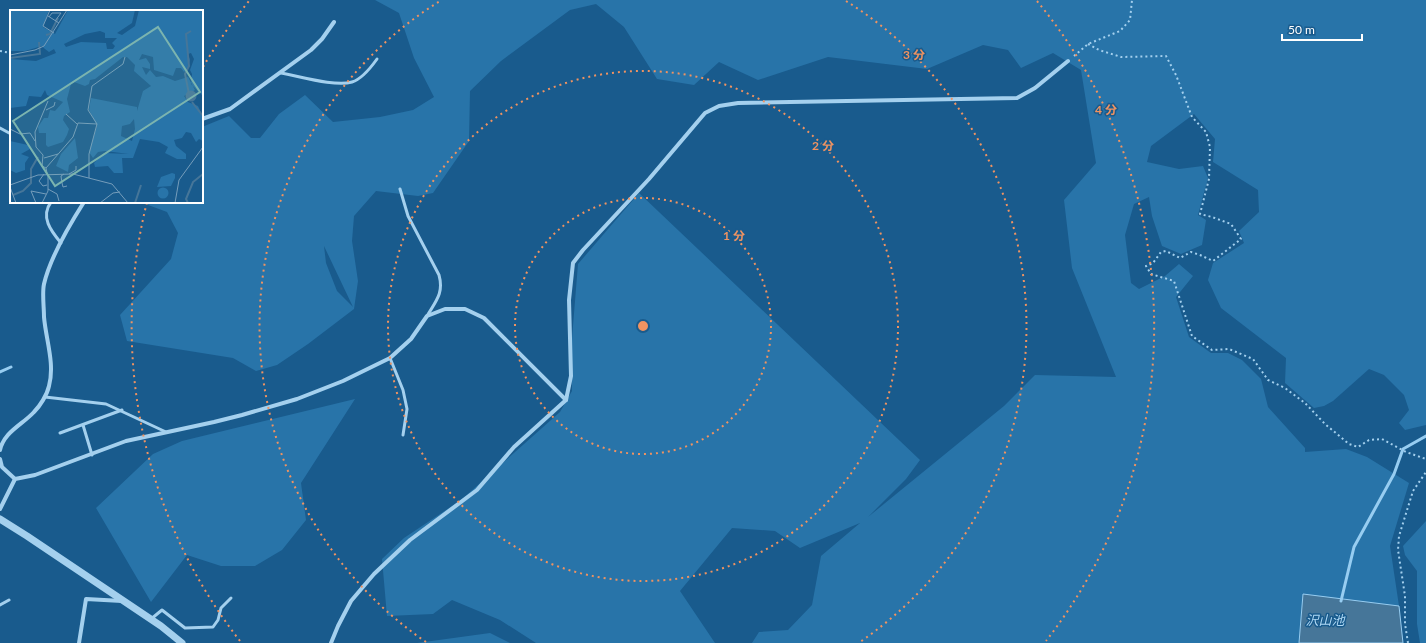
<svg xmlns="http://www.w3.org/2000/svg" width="1426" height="643" viewBox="0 0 1426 643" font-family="Lato,'Noto Sans JP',sans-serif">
	<rect width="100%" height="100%" fill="#195b8d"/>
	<g fill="#2874a9" fill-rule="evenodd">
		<path d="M375,0H1426V425L1405,430L1399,423L1409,410L1404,395L1384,375L1369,369L1333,401L1324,406L1314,408L1285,383L1286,358L1221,308L1208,280L1213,263L1244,243L1239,231L1259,212L1258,190L1213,162L1215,139L1194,114L1151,146L1147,162L1179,169L1203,166L1208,178L1198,215L1206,220L1202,245L1181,254L1162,246L1152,216L1149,197L1134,204L1125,235L1131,283L1139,289L1165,276L1179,264L1193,276L1176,297L1189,337L1211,353H1228L1242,360L1261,379L1268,407L1305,448V452L1346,449L1367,457L1409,483L1390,546L1399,606L1303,595L1299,643H752L759,632L788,630L812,605L821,556L860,523L800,548L775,531L732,528L680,591L715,643H536L500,620L452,600L433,614L387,616L382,559L404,538L461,500L560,412L572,391V338L578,264L639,193L920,460L906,479L868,517L1004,406L1035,375L1116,377L1072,268L1064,200L1096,163L1081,70L1053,53L1021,68L1008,50L983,45L927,69L828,57L758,80L719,62L694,85L657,79L624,27L596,4L570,10L501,61L470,91L469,141L433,193L418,196L376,191L354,216L352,241L358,281L354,309L308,344L277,365L256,371L233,358L127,341L120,315L171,259L178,233L167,212L140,202H202V127L229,116L251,138H260L279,114L305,95L333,122L380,117L413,110L434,97L414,58L399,13ZM324,246L353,307L337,291L326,263Z"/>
		<polygon points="355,399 301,483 306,520 282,550 255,566 221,566 187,555 151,602 96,508 153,454 182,441"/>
		<polygon points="1426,521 1426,643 1420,643 1417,624 1417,571 1405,555 1403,546"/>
		<polygon points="490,633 510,643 417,643"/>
	</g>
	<polygon fill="#467699" stroke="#97cdf1" points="1303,594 1399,606 1403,643 1299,643"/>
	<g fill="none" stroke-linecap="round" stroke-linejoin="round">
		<g stroke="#97cdf1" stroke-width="3">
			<polyline points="0,372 11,367"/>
			<polyline points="1341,601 1354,547 1394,474 1403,449 1426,436"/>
		</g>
		<g stroke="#a4d0ee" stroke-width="2" stroke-dasharray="2 3" stroke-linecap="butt">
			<polyline points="1088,44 1099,50 1121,57 1166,56 1176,75 1192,117 1206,132 1210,147 1209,179 1200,214 1212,217 1231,224 1241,239 1213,261 1200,255 1191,252 1180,258 1166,251 1161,252 1153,263 1146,266 1151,274 1174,281 1192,336 1212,350 1229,349 1253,359 1268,380 1285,388 1305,403 1325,424 1349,444 1358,447 1369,440 1382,439 1406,452 1426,459"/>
			<polyline points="0,51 11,53"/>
			<polyline points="1074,56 1088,44 1120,31 1130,20 1132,0"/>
			<polyline points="1408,643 1405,624 1405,596 1398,550 1399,536 1413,491 1426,472"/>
		</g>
		<g stroke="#a4d0ee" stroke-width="3">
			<path d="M281,73C299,76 335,87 352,82C362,79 372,66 377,59"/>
			<polyline points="0,128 11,134"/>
			<path d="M400,189L408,216L439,275C444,293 436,301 427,316"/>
			<path d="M51,202C40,217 51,231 61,243"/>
			<polyline points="390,358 403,390 407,409 403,435"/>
			<polyline points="45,397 106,404 166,432"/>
			<polyline points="83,425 92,455"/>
			<polyline points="60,433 122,410"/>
			<polyline points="0,605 9,600"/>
			<polyline points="151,619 162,610 185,628 213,627 218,620 221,608 231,598"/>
		</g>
		<g stroke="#a4d0ee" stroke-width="4">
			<polyline points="202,119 230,109 311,50 322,39 334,22"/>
			<path d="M0,450C4,432 22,425 34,412C40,406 47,395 49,386C55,364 46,340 44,317C44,307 42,293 44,284C50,258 70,224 84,202"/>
			<polyline points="0,459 2,467 15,479"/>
			<polyline points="0,509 15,479 35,475 126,441 214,422 242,415 297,399 343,381 390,358 411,339 427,316 445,309 465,309 484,318 566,400"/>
			<polyline points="79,643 86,599 122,601"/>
			<polyline points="331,643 338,626 351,601 374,574 410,540 477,490 514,447 566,400 571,376 569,300 573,263 583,250 649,179 705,113 719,106 738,103 1017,98 1035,88 1068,61"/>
		</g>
		<polyline stroke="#a4d0ee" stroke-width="7" points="0,519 27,536 161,626 182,643"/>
	</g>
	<g fill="none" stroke="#f09361" stroke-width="2" stroke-dasharray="2 4">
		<circle cx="643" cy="326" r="128"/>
		<circle cx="643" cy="326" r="255"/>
		<path d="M426 642A383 383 0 0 1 440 1M846 1A383 383 0 0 1 860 642"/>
		<path d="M240 641A511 511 0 0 1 147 202M203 67A511 511 0 0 1 249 1M1037 1A511 511 0 0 1 1046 641"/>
	</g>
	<g text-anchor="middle" stroke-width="3" stroke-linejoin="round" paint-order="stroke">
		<g font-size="13" font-style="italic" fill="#b0d9f5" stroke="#195b8d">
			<text x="1325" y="625">沢山池</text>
		</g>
	</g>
	<g transform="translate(10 10)">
		<rect width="193" height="193" fill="#195b8d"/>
		<path d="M0,0H39L33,17L45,24L58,0H125L122,13L107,23L112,25L125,16L129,0H193V86L181,74L182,64L180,60L184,49L181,43L178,44L180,50L178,58L174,62L171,58H166L163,66L144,60L143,47L132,44L129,50L136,48L140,54V59L132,57L136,65L140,60L146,67L153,66L165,71L178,67L185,80L174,86L178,92L188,96L193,107V131L189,129L186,132L181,123L176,122L172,128L164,130L166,136L176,144V149H167L155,143L158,137L149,132L130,129L123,148H112L113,163H104L98,156L85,157L84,153L94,143L119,144L95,141L88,142L83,148L79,142L87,116L79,100L81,88L127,97V101L133,81L141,76L124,61L125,55L117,47H113L85,69L80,70L79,74L75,76L64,72L61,74L57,89L60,102L54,106L53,110L59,119L57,125L53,132L38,137L36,135V123H29L28,117L34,108H38L40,100L45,101L53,92L37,85L35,80L31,87L19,86L16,96L0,98V49L26,51L46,43L44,39L39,42L35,39L32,36L15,41H0ZM90,21L95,23V28H107L102,33L105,36L103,39H97L96,33L71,32L56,37L54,34L75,24ZM124,109L125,119L122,131L111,126L112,116L120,114ZM65,128L68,148L59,155L58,162L46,156L51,144ZM0,131L18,135L20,139L11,144L19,147L15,153V160L6,163L0,160ZM162,163L165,164V168L161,176L147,177L151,167ZM147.5 183a5.5 5.5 0 1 1 11 0a5.5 5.5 0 1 1-11 0Z" fill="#2874a9" fill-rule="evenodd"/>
		<path d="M175.5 86a5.5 5.5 0 1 1 11 0a5.5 5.5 0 1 1-11 0Z" fill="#467699"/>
		<path fill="none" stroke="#467699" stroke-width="2" d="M36,25L40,24L48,8M0,48L30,44L29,32M179,84L175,64L179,56L176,24L181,21M182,92L193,106M3,185L13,181L21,173V159L28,147M125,193L131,175M178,193L176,189L183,172L193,164"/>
		<path fill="none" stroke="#759dbb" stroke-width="1" d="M40,0L33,16L44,23M38,6L49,13M39,7L42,3H51L45,11M0,45L25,40L34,36L57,0M36,100L44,96L45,92M56,104L67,114M0,119L10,124L20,123L25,131M34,148L48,144M36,158L32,156L33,145L26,137L25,122L38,91M37,163L36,158L63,127L68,113L87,114M34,164L29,171L33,176L37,175M54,164L51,166L52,173L53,177L57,176M59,164L66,160V156M79,168V144L87,114L78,100L82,76L113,54L115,47M0,175L28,165L63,164L102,174L118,193M0,177L6,193M38,179L47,184L49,191M26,193L21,181L36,184M32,193L38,181V164M90,193L103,183L110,182M165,193L169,170L193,137"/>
		<path fill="#7bb4af" fill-opacity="0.15" stroke="#7bb4af" stroke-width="2" d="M148,17L190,82L45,176L3,111Z"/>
		<rect width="193" height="193" fill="none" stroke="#fff" stroke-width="2"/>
	</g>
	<circle cx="643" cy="326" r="6" fill="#f09361" stroke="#195b8d" stroke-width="2"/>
	<g font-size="12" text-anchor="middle" font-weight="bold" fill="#f09361" stroke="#195b8d" stroke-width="3" stroke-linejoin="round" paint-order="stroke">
		<text x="914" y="59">3 分</text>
		<text x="1106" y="114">4 分</text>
		<text x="823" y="150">2 分</text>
		<text x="734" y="240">1 分</text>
	</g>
	<path d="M1282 34v6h80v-6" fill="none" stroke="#ffffff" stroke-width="2"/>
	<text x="1288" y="34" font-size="12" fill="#ffffff" stroke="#195b8d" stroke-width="3" paint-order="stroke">50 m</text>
</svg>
